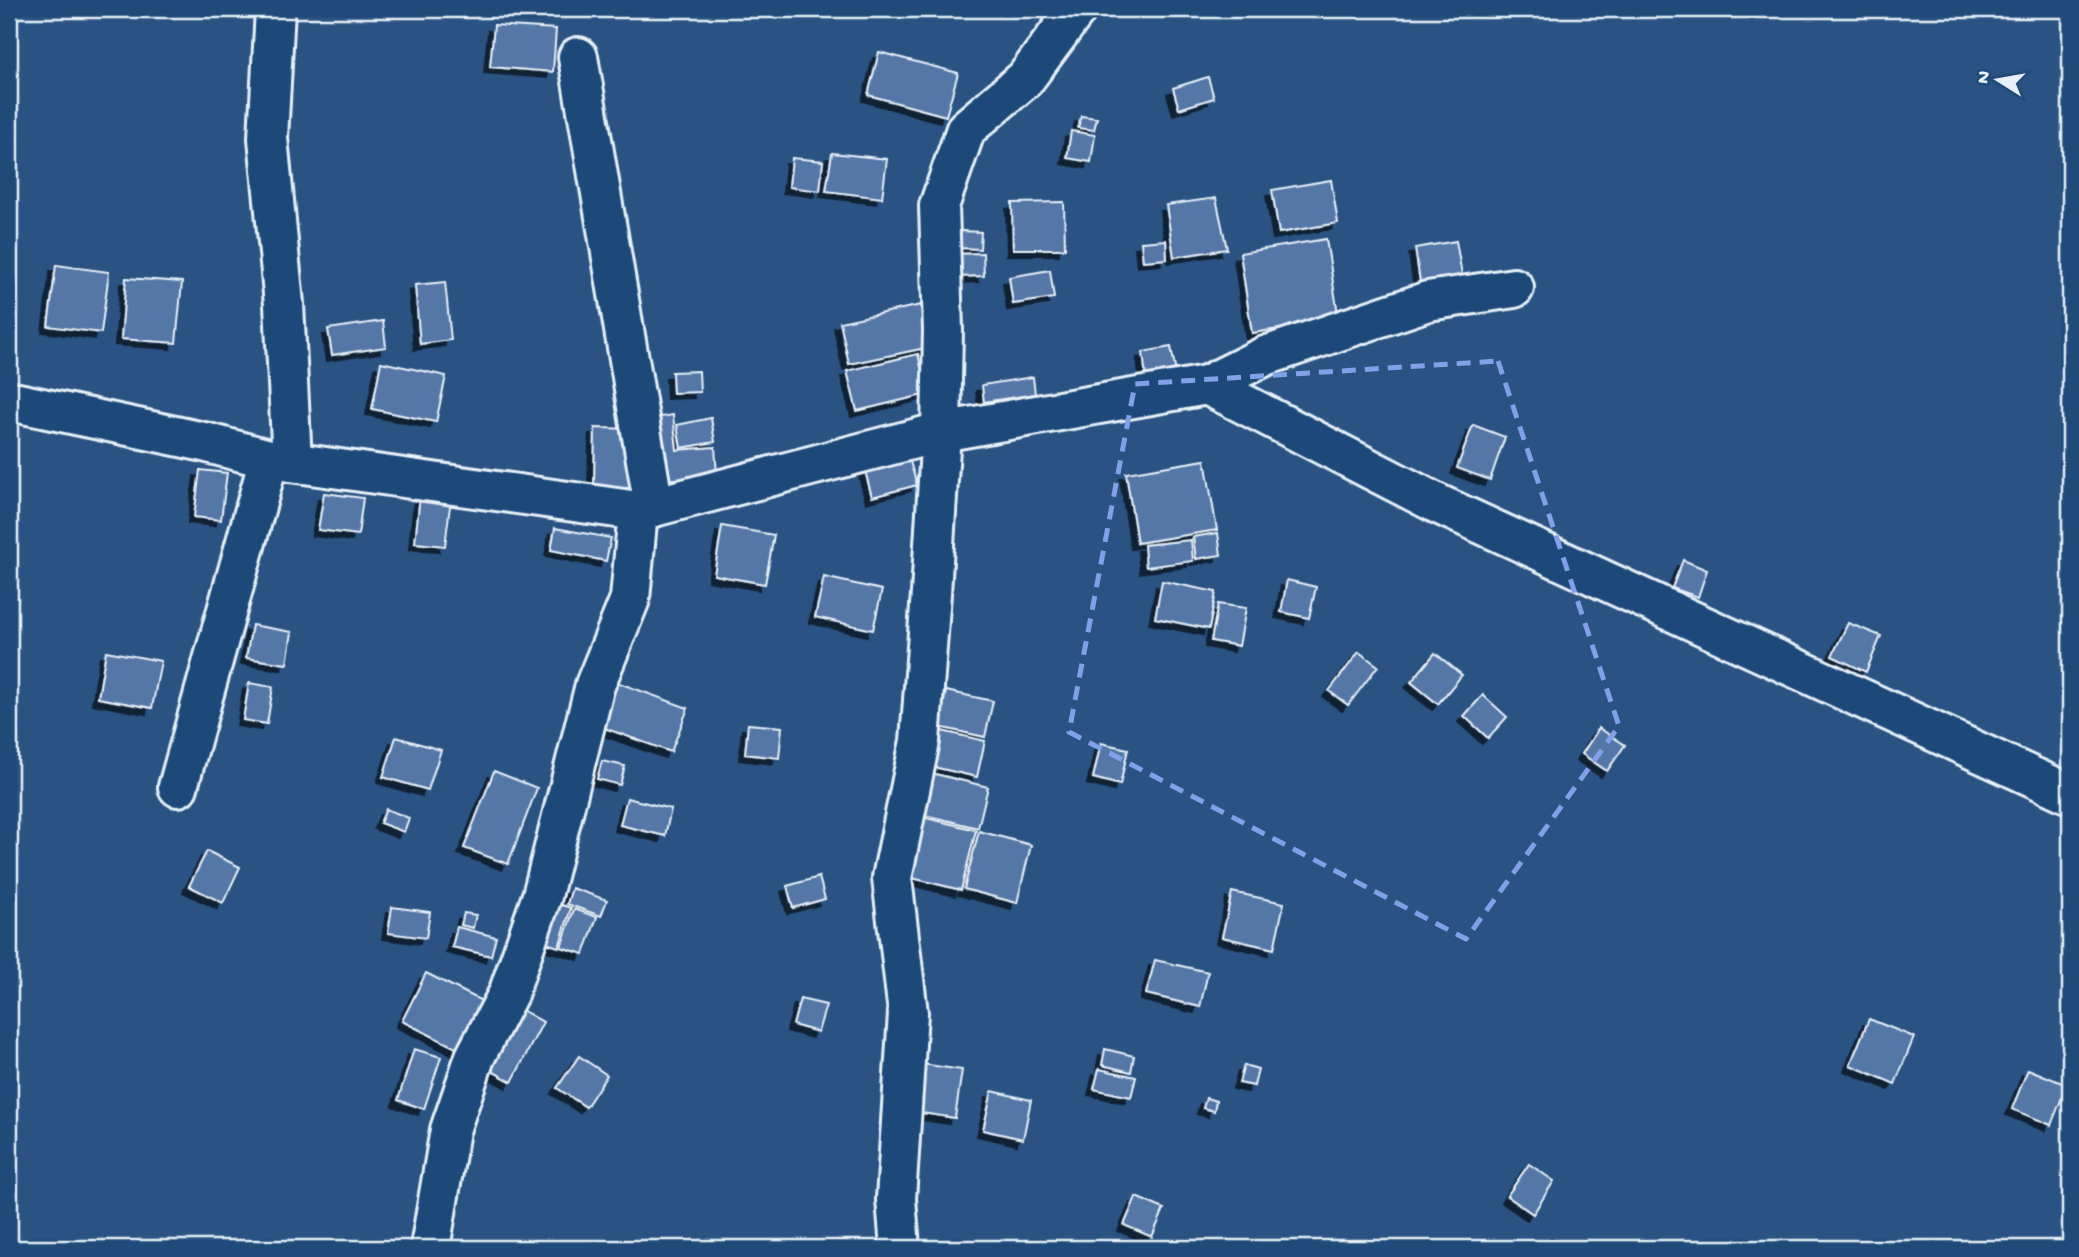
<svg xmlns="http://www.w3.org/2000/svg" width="2079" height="1257" viewBox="0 0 2079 1257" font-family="'Gochi Hand',sans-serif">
	<defs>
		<filter id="shadow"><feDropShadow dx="-6" dy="6" stdDeviation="0" flood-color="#0009"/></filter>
	</defs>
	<rect width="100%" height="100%" fill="#2a5383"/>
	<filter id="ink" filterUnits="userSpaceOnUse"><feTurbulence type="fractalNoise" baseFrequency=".0143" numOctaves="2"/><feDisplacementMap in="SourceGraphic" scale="14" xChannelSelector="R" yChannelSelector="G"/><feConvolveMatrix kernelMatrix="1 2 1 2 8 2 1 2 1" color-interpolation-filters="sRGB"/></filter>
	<g filter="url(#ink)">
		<g fill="#5577a7" stroke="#e8f1f8" stroke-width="2" filter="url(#shadow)">
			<polygon points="494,25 556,29 553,72 490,67"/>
			<polygon points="879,52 958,73 946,116 868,95"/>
			<polygon points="1208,77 1214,98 1179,109 1173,88"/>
			<polygon points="1081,116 1097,118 1094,130 1078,128"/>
			<polygon points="1071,131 1095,135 1091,162 1067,158"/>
			<polygon points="832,153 887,159 882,198 826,191"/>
			<polygon points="792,158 823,161 820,191 789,187"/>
			<polygon points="1331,180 1338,223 1279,233 1272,190"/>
			<polygon points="1216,198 1227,249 1174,257 1166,205"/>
			<polygon points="1064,202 1065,249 1013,249 1012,203"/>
			<polygon points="961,231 981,232 980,249 960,248"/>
			<polygon points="1326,239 1339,320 1252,333 1240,253"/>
			<polygon points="1166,240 1167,259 1143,261 1141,242"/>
			<polygon points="1456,241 1462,275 1420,282 1415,248"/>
			<polygon points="983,253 984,276 957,277 955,254"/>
			<polygon points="56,265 109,272 101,333 48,326"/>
			<polygon points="1050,270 1054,298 1013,304 1009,277"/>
			<polygon points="126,278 182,282 176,343 121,339"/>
			<polygon points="445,282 451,340 420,344 415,285"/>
			<polygon points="921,305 930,347 849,364 840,322"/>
			<polygon points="383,321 386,347 332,355 328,329"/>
			<polygon points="1171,347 1176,373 1146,378 1143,352"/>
			<polygon points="918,354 927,394 857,411 847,371"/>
			<polygon points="381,362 446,376 436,422 372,409"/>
			<polygon points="699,371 700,392 673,393 672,372"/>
			<polygon points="1033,377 1035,394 984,402 982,385"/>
			<polygon points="673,415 677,450 715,447 717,475 654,481 649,419"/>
			<polygon points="711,418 715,442 681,448 677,425"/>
			<polygon points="1473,425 1505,437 1490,480 1457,468"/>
			<polygon points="595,428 639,429 638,488 594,488"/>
			<polygon points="908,455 917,485 872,497 864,467"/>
			<polygon points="1205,460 1217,530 1137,543 1126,473"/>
			<polygon points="200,470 227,473 221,520 194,517"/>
			<polygon points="324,493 363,498 358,535 318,530"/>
			<polygon points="420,495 451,498 445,546 415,543"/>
			<polygon points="722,526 774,535 765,584 714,575"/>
			<polygon points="555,528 611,538 606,561 551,550"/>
			<polygon points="1218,533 1221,555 1196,559 1193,537"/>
			<polygon points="1191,540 1193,561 1146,567 1144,545"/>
			<polygon points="1683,560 1707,570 1698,597 1672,588"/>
			<polygon points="824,577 882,590 873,630 815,617"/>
			<polygon points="1287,580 1316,587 1309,618 1281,612"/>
			<polygon points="1162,581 1216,592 1209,629 1155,618"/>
			<polygon points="1218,604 1246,608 1239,646 1211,641"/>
			<polygon points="1848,623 1881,636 1866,672 1832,656"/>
			<polygon points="252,625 292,632 287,664 246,658"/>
			<polygon points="106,651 161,661 152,708 98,698"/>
			<polygon points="1359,652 1378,666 1348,705 1329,691"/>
			<polygon points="1435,653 1462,675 1438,704 1411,682"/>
			<polygon points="608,679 688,708 671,752 593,724"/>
			<polygon points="249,683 273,687 267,724 243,720"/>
			<polygon points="946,691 993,701 985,737 939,727"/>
			<polygon points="1483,695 1507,717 1488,738 1464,716"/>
			<polygon points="748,724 782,727 779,758 745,754"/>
			<polygon points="1599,728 1625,745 1607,771 1582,754"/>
			<polygon points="937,730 985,741 977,777 929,766"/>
			<polygon points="396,737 441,750 428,790 383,777"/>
			<polygon points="1101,743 1128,749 1120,785 1093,778"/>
			<polygon points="602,761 625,766 620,785 597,779"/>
			<polygon points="494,771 537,788 508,864 464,848"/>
			<polygon points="927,772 988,787 978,828 917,813"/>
			<polygon points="627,798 671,809 665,836 620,825"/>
			<polygon points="386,809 409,818 404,832 380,823"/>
			<polygon points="918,816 976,830 961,890 904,876"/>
			<polygon points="979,831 1031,845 1017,903 964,889"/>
			<polygon points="207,851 240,867 223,903 189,886"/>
			<polygon points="819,877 825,899 793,908 787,886"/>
			<polygon points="572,888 607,900 601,916 567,904"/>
			<polygon points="1232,892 1284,903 1274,949 1222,937"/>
			<polygon points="549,901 571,908 559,947 536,940"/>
			<polygon points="392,907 430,912 426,938 388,933"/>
			<polygon points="574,909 597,917 584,954 561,947"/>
			<polygon points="464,913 476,915 473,928 461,925"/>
			<polygon points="457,927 496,937 491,956 452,947"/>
			<polygon points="1155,960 1208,972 1200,1007 1146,994"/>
			<polygon points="426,973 486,1003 462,1051 402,1021"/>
			<polygon points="800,999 826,1005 818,1032 793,1025"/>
			<polygon points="511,1004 543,1022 512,1082 479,1064"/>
			<polygon points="1869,1019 1914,1037 1895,1084 1850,1065"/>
			<polygon points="414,1049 441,1057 424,1109 398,1100"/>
			<polygon points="1105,1049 1134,1056 1131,1072 1102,1065"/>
			<polygon points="579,1056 607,1075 586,1107 557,1088"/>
			<polygon points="922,1064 962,1070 955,1118 915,1112"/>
			<polygon points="1244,1065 1258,1069 1254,1086 1239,1083"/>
			<polygon points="1099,1069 1136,1077 1131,1097 1094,1089"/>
			<polygon points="2028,1069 2067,1085 2051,1125 2012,1109"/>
			<polygon points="992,1091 1031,1100 1023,1139 983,1130"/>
			<polygon points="1206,1098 1216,1101 1214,1111 1203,1108"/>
			<polygon points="1529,1164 1554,1181 1533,1214 1507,1196"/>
			<polygon points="1136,1197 1164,1209 1152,1237 1124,1225"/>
		</g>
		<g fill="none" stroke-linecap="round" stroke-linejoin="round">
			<g stroke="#e8f1f8" stroke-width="44">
				<g id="minor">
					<polyline points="275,9 268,138 284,304 292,462"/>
					<polyline points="578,57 654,507"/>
					<polyline points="1207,385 1265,356 1428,301 1514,288"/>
					<polyline points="9,401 204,442 269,459 638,511 941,432 1207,385 1438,504 2070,794"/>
					<polyline points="178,787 269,459"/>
					<polyline points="430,1248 450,1130 475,1057 508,994 542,896 595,685 630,599 638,511"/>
					<polyline points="900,1248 896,1199 908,1013 892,878 920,741 931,593 941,432 943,330 939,206 966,129 1025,79 1077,9"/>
				</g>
			</g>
			<use href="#minor" stroke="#1f4a7a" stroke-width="38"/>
		</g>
	</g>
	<path fill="none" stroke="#82a0e8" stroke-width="5" stroke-dasharray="14 9" stroke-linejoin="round" d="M1498,361L1619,726L1466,939L1069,732L1135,384Z"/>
	<rect width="2079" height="1257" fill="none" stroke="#1f4a7a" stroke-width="35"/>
	<rect x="18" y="18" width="2044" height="1222" fill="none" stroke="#e8f1f8" stroke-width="2.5" filter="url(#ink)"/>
	<g transform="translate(1998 80) rotate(281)" stroke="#1f4a7a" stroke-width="5" paint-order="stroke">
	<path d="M0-5L12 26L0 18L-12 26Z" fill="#e8f1f8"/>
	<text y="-10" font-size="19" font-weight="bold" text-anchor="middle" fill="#e8f1f8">N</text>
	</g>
</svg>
